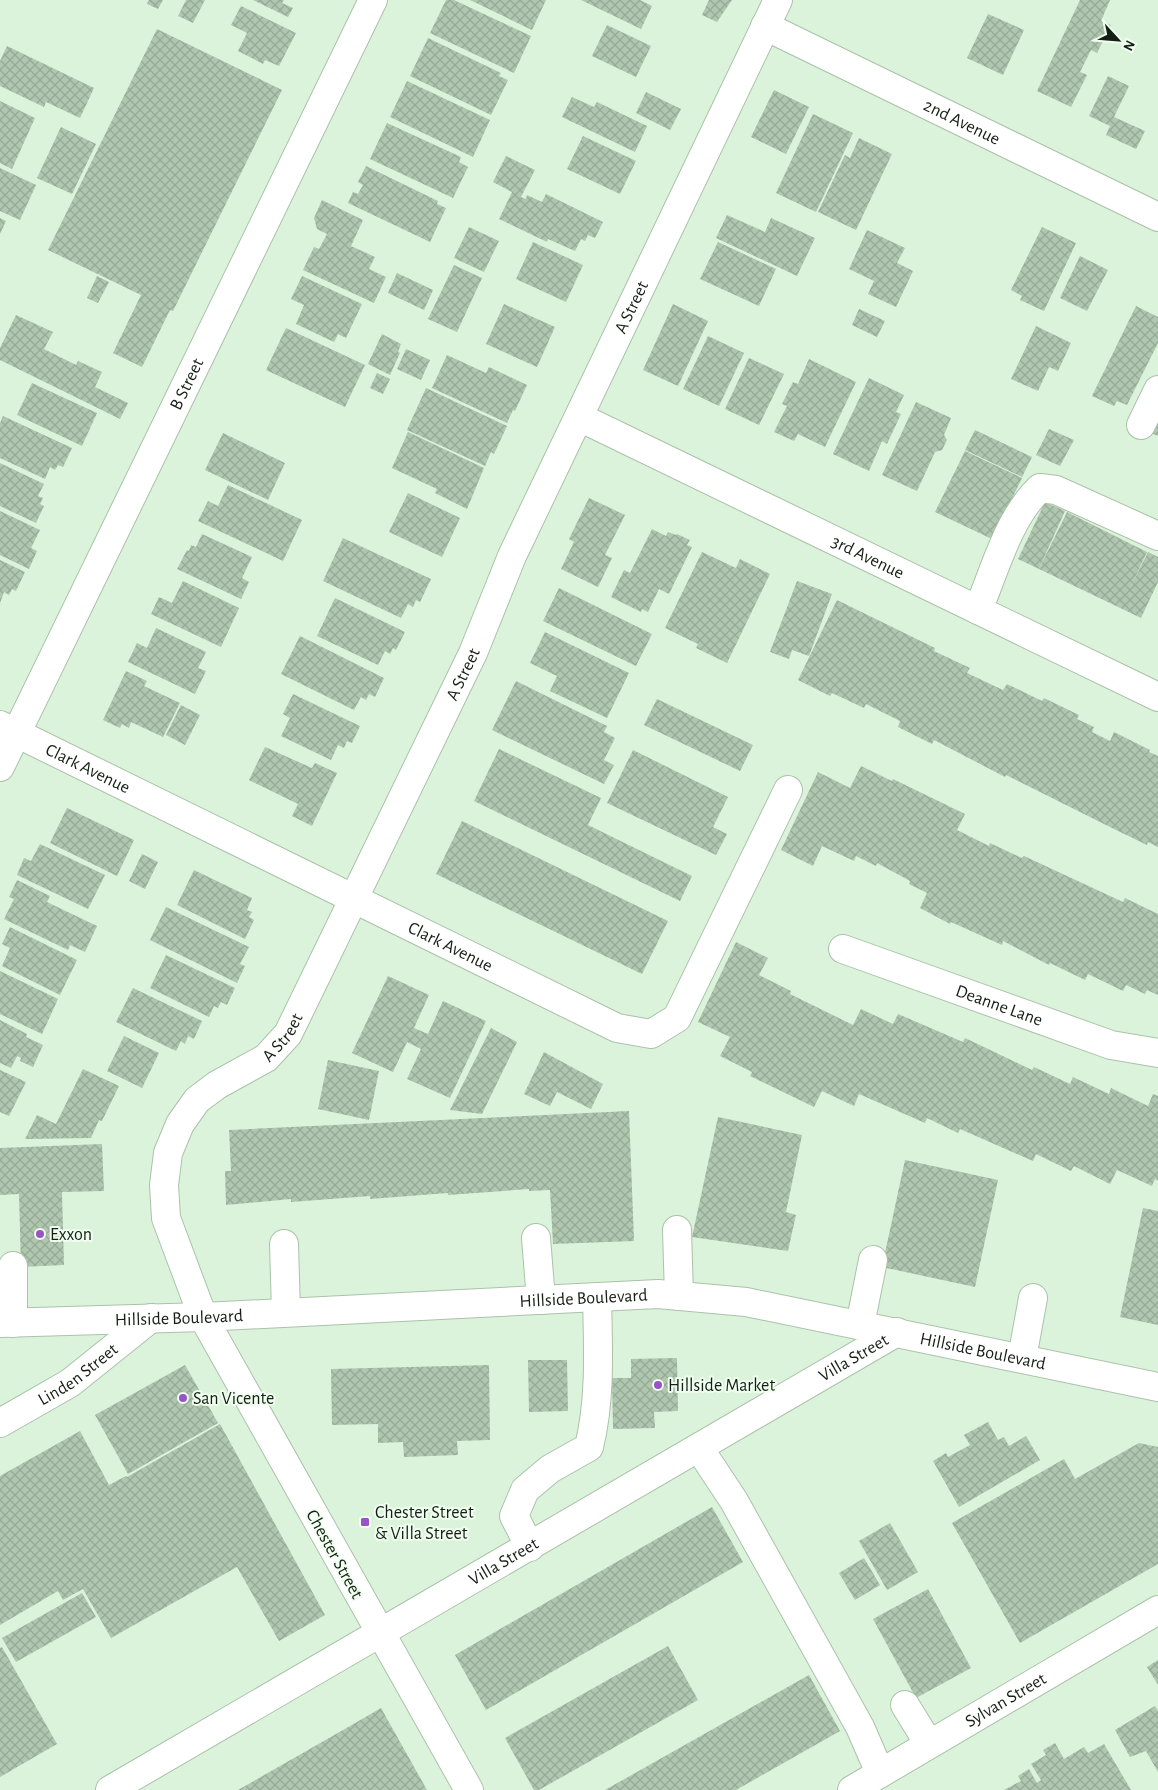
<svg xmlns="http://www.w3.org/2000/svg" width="1158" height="1790" viewBox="0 0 1158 1790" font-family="'Alegreya Sans',sans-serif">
	<defs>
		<pattern id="building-cross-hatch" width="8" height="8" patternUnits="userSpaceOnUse" patternTransform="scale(1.25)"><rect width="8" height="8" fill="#afc6af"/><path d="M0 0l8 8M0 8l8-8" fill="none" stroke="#96aa96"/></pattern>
	</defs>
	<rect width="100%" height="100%" fill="#dbf3db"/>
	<g fill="url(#building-cross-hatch)">
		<polygon points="149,0 163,0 158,9 147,4"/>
		<polygon points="186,0 205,0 193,23 178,16"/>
		<polygon points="253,0 284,0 282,3 293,8 288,17"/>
		<polygon points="446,0 454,0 531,36 514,73 430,33"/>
		<polygon points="470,0 546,0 532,30"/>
		<polygon points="581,0 640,0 652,6 641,29"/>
		<polygon points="709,0 732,0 717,22 702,15"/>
		<polygon points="1080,0 1110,0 1101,21 1111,25 1097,53 1091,50 1080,72 1087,75 1071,107 1037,91"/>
		<polygon points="241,6 296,33 279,66 265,60 263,64 238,51 247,33 231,25"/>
		<polygon points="988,14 1024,30 1003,75 967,58"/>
		<polygon points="607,25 651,46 636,77 592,56"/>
		<polygon points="157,29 282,90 173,311 170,310 142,367 113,353 141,295 48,250"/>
		<polygon points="428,38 501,73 499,76 508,80 491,115 410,76"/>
		<polygon points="7,46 94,88 80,118 46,102 44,107 0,86 0,61"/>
		<polygon points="1108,76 1129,86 1114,117 1145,131 1136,149 1106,135 1110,126 1089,116"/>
		<polygon points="407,81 490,120 473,157 390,117"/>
		<polygon points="774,90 809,107 786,154 751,137"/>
		<polygon points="646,92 681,109 670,130 636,113"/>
		<polygon points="572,97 594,107 597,102 647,126 635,152 562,117"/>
		<polygon points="0,101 35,118 12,169 0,163"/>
		<polygon points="813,114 853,133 816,212 776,193"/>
		<polygon points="387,123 461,157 459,162 468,167 453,198 370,159"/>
		<polygon points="61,127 96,144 72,194 37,178"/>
		<polygon points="583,136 636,161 620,194 567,169"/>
		<polygon points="859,138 892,154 856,230 818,212 845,155 850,158"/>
		<polygon points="506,156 535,170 521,197 526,199 527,195 542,202 546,194 603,222 595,238 588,235 585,241 581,239 575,251 548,239 547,242 499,219 512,192 493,182"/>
		<polygon points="366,166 438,201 437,204 446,208 430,242 348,203 353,192 358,194 363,185 358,182"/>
		<polygon points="0,168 36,185 20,220 0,211"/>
		<polygon points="322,200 363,220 351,246 375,257 369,269 386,277 374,303 303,270 314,247 319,249 327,234 317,229 314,218"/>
		<polygon points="727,215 765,232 771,218 815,238 797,276 716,238"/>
		<polygon points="0,218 6,221 0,234"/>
		<polygon points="469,227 499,241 484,272 454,258"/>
		<polygon points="1042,227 1076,243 1044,311 1020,300 1022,296 1011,290"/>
		<polygon points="867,230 905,248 897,263 913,271 896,307 868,294 874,281 849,269"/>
		<polygon points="533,242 583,265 566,302 516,279"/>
		<polygon points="718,242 776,269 759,306 700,279"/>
		<polygon points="1080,256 1108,270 1087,311 1060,298"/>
		<polygon points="454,265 482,278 457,332 428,319"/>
		<polygon points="397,273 433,290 424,310 388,293"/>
		<polygon points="97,276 109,282 98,303 87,298"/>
		<polygon points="302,276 362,304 346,338 338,334 334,342 296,324 304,305 291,299"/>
		<polygon points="504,304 555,327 537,367 486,344"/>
		<polygon points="673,304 708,321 678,386 643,370"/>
		<polygon points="1136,306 1158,317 1158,343 1127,405 1117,401 1114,406 1092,396"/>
		<polygon points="859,309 885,321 877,337 852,325"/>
		<polygon points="16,315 53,332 44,349 76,365 78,361 102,372 95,387 128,403 120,419 0,360 0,348"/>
		<polygon points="1036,326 1071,343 1058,371 1049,367 1038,391 1011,379"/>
		<polygon points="286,328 365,365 345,407 266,370"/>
		<polygon points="382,334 401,344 398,352 400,353 390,375 368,364"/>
		<polygon points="708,336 744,353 719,406 683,389"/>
		<polygon points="406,349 430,360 421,380 397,369"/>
		<polygon points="447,355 486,373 489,367 527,385 515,411 513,410 507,423 432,388"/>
		<polygon points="749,358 784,374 759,425 725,409"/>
		<polygon points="809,359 856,382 825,447 798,434 794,441 774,432 787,406 782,404 793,382 798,384"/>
		<polygon points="377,373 390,379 383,394 370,388"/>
		<polygon points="869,378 904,395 896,412 901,414 887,444 882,441 869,471 833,454"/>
		<polygon points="32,383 97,413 82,446 17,415"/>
		<polygon points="426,388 507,426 494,454 491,452 485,466 407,430"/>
		<polygon points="916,402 951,418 944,435 947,440 942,450 935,452 917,491 882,475"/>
		<polygon points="1158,414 1158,436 1149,432"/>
		<polygon points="3,416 72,448 63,467 58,465 55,470 50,467 45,479 0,458 0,423"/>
		<polygon points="1049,429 1074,440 1060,466 1036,455"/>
		<polygon points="975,430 1032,457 1022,477 965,450"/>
		<polygon points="408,432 484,468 467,509 435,493 437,489 392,468"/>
		<polygon points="223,433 285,463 268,500 205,470"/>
		<polygon points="965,451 1022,478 992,539 935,512"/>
		<polygon points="0,463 44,484 38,496 43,498 40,504 44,506 36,523 0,506"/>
		<polygon points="228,485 302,520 283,561 198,521 208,501 218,506"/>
		<polygon points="408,493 460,518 442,557 389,532"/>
		<polygon points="589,498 625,515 605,555 612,558 598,587 561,569 574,542 569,539"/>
		<polygon points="1045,502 1065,511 1039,569 1018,559"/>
		<polygon points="0,511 40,530 31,548 37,551 29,569 0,555"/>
		<polygon points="1067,512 1147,552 1130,588 1148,552 1158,557 1158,582 1141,618 1039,569"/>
		<polygon points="652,529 666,536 668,532 676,535 677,534 690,540 687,545 692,547 669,594 659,589 648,612 642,609 641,612 611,597 624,570 630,573"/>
		<polygon points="202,534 252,557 242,578 249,582 241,599 177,569 187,550 189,551 191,545 196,547"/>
		<polygon points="343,538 431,579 420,602 416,600 413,607 408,604 401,618 323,581"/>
		<polygon points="702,552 736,568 740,559 770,574 727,663 696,648 698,644 665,628"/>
		<polygon points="0,560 25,572 16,591 12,589 9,595 4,592 0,603"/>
		<polygon points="183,581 239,608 221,647 151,614 159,597 172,603"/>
		<polygon points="797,581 832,594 809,656 792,650 789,659 770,652"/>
		<polygon points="559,588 652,634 636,666 543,621"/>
		<polygon points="335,598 405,632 396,650 393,648 390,654 385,651 378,665 317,636"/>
		<polygon points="837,600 935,648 934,651 970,668 967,673 1003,690 1007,684 1042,701 1044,698 1079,715 1077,719 1094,727 1092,732 1110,741 1114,732 1150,750 1149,752 1158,756 1158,847 1148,842 1147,845 1112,828 1006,775 1005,777 934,740 932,744 898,727 900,721 866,704 864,708 832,693 830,696 798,680"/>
		<polygon points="156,628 206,652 198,668 206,671 195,694 128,662 137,643 147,648"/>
		<polygon points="545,632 629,673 607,718 550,691 557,676 530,663"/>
		<polygon points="300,636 384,678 375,697 369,694 366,700 361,697 354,710 281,674"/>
		<polygon points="126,671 147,681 144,686 180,703 163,737 131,722 129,728 122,724 120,728 103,720"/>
		<polygon points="516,681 607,726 604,732 615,738 604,760 614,765 604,784 492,730"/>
		<polygon points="293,694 360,726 352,743 347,741 344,748 338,745 331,760 281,736 290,718 283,714"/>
		<polygon points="657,699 753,745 740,771 644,725"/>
		<polygon points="181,705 200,715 185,745 166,735"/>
		<polygon points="265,747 312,768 315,763 337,773 312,826 292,816 298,804 249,780"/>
		<polygon points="499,749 601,798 588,825 692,876 680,901 474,801"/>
		<polygon points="633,750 728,797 713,827 727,834 716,855 607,803"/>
		<polygon points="861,766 892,781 893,779 965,814 957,830 989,846 990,843 1022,858 1024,856 1123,902 1125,898 1158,914 1158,995 1147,990 1145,994 1126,985 1123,991 1088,974 1085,980 1050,963 1049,965 1003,941 1002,945 951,922 950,924 920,908 927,893 909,884 910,881 877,863 876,866 856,856 854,861 822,846 813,866 781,850 818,772 850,788"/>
		<polygon points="67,808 134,840 117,876 50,843"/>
		<polygon points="462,821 668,921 642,974 436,874"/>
		<polygon points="40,844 105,875 88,909 17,875 24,858 31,861"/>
		<polygon points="142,854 158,862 145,889 129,881"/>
		<polygon points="194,870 252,898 247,910 252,912 249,917 254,920 245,939 177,905"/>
		<polygon points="17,880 50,896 47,902 97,926 85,952 70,945 68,950 4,919 14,899 9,897"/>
		<polygon points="166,907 249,947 240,964 245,966 237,983 150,940"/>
		<polygon points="10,927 77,960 60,995 2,966 10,948 2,944"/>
		<polygon points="736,942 768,958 759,975 791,991 790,994 853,1025 861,1009 893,1024 898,1014 963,1042 965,1038 1032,1070 1034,1067 1070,1084 1073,1077 1109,1094 1111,1088 1148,1106 1153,1094 1158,1096 1158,1181 1155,1179 1152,1186 1117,1170 1110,1184 1074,1166 1071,1171 1036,1154 1033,1161 960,1129 958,1133 927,1118 925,1123 859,1094 854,1106 822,1091 814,1107 750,1076 752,1072 720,1056 730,1037 698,1022"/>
		<polygon points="166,955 235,988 227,1005 221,1002 218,1008 214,1006 209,1017 150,988"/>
		<polygon points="0,971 58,999 42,1034 0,1014"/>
		<polygon points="388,976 429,995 414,1028 428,1034 443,1001 486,1021 450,1098 407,1079 421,1049 407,1042 393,1072 352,1053"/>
		<polygon points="133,988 202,1021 194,1039 188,1036 185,1044 181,1041 176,1051 116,1022"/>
		<polygon points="0,1020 27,1034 26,1037 43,1045 33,1067 20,1061 21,1058 17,1056 11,1068 0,1063"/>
		<polygon points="491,1028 517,1042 482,1114 450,1110"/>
		<polygon points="124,1036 159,1053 142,1088 107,1071"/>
		<polygon points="544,1052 603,1084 591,1109 557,1092 550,1106 524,1094"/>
		<polygon points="328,1060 379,1071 369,1120 318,1109"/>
		<polygon points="83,1069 119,1086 102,1121 99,1120 91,1138 25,1139 37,1115 56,1124"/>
		<polygon points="0,1070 26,1082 9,1116 0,1112"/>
		<polygon points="629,1111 634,1241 553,1244 550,1190 529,1191 529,1189 448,1195 448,1193 370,1199 370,1196 291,1202 291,1199 226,1205 225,1171 231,1171 229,1130"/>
		<polygon points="718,1117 802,1135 786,1212 796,1215 788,1251 692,1237"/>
		<polygon points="102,1144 104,1191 62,1192 64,1265 21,1267 19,1194 0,1195 0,1148"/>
		<polygon points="905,1160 998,1180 975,1287 882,1267"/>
		<polygon points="1143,1208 1158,1211 1158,1325 1120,1317"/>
		<polygon points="677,1358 678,1411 654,1412 655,1428 613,1429 612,1378 631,1378 631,1359"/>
		<polygon points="528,1360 567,1360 568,1411 529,1412"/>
		<polygon points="185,1365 218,1423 128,1474 95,1415"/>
		<polygon points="489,1365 490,1440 457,1441 458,1455 404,1457 403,1442 378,1443 378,1424 332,1425 331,1369"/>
		<polygon points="988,1422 998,1440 1004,1437 1009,1446 1026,1436 1040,1460 959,1507 933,1461 946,1453 948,1457 970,1445 964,1435"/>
		<polygon points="220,1424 325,1615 279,1641 237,1567 111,1638 83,1589 63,1600 58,1591 0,1625 0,1476 80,1431 109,1485 126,1476 127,1477"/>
		<polygon points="1139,1443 1158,1447 1158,1564 1020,1643 952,1523 1064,1459 1075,1479"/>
		<polygon points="712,1507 743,1562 486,1710 455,1655"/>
		<polygon points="890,1523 918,1572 887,1590 859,1541"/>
		<polygon points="864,1558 880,1585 855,1600 839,1573"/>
		<polygon points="928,1589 971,1668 916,1698 873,1619"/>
		<polygon points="82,1593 96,1617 16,1662 2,1638"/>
		<polygon points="668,1646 698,1700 539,1790 534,1790 505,1738"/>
		<polygon points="2,1647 57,1744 0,1777 0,1648"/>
		<polygon points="1158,1660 1158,1685 1147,1667"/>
		<polygon points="809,1675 840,1731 736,1790 605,1790"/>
		<polygon points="1155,1706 1158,1711 1158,1772 1146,1751 1130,1757 1115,1730"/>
		<polygon points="381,1708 427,1790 238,1790 350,1726"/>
		<polygon points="1055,1743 1064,1759 1084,1747 1088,1753 1104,1744 1131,1790 1004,1790 1021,1781 1018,1776 1029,1769 1037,1783 1041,1780 1031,1764 1046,1755 1043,1750"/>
	</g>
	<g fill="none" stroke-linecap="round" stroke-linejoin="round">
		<g stroke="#abc2aa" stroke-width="30">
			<g id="minor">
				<path id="s1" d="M765,26L1158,217"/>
				<path id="s2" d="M579,417L1158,697"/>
				<polyline points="1141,425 1158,390"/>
				<path d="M978,610C995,570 1008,518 1040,488L1056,490L1158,536"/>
				<path id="s3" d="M0,725L617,1028L651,1034L677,1018L788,790"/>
				<path id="s4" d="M0,767L373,0"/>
				<path id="s5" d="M843,949L1111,1045L1158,1053"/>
				<polyline points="677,1230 679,1296"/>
				<polyline points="536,1238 541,1300"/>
				<polyline points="284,1244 286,1312"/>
				<polyline points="13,1266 13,1323"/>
				<polyline points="860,1325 873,1260"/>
				<polyline points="1022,1358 1033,1298"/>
				<path id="s6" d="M0,1423L70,1383L151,1318"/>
				<polyline points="699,1448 734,1501 860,1727 880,1773"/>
				<path d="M530,1547L514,1516L525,1490L550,1469L589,1447C601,1398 598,1347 597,1297"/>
				<polyline points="905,1705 929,1744"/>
				<path id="s7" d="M110,1790L897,1332"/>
				<path id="s8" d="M469,1790L203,1317L166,1218L164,1185L168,1153L180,1124L197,1100L217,1085L266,1058L288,1034L473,653L512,556L778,0"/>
				<path id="s9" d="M852,1790L1158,1610"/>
			</g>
		</g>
		<g stroke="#abc2aa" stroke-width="30">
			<g id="major">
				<path id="s10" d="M0,1323L203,1317L658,1294L746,1302L1158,1387"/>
			</g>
		</g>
		<use href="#minor" stroke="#fff" stroke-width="28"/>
		<use href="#major" stroke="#fff" stroke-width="28"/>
	</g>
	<g fill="#9a53c6" stroke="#effeef" stroke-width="2">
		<circle cx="40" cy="1234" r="5"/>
		<circle cx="658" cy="1385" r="5"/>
		<circle cx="183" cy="1398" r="5"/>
		<rect x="360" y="1517" width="10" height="10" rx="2.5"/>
	</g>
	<g text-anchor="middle" stroke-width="4" stroke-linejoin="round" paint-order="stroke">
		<g font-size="18" fill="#161f16" stroke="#effeef">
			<text dy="6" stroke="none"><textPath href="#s1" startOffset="219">2nd Avenue</textPath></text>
			<text dy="6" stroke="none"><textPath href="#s8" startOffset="1692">A Street</textPath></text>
			<text dy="6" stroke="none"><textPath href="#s4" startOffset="426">B Street</textPath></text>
			<text dy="6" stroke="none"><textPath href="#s2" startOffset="321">3rd Avenue</textPath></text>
			<text dy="6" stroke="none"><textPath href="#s8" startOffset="1288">A Street</textPath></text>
			<text dy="6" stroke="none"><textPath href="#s3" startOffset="98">Clark Avenue</textPath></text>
			<text dy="6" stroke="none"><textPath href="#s3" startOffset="502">Clark Avenue</textPath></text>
			<text dy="6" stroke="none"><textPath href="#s5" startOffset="166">Deanne Lane</textPath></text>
			<text dy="6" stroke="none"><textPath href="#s8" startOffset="882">A Street</textPath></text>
			<text dy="6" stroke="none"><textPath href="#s10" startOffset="584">Hillside Boulevard</textPath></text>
			<text dy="6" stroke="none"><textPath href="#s10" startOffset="179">Hillside Boulevard</textPath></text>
			<text dy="6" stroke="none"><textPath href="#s10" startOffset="989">Hillside Boulevard</textPath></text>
			<text dy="6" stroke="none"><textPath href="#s7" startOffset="860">Villa Street</textPath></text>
			<text dy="6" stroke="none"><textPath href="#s6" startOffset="92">Linden Street</textPath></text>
			<text transform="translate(335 1554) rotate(61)" y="6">Chester Street</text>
			<text dy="6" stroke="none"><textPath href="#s7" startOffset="455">Villa Street</textPath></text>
			<text dy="6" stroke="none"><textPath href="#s9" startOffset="178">Sylvan Street</textPath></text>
		</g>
		<g font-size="18" fill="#161f16" stroke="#effeef" text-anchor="start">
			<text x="50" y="1240">Exxon</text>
			<text x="668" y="1391">Hillside Market</text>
			<text x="193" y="1404">San Vicente</text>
			<text x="375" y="1518">Chester Street<tspan x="375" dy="21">&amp; Villa Street</tspan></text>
		</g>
	</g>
	<g transform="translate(1118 40) rotate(116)" stroke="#effeef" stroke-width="4" paint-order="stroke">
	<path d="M0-4L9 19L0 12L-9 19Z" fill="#161f16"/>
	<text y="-8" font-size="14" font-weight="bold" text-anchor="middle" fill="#161f16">N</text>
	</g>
</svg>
